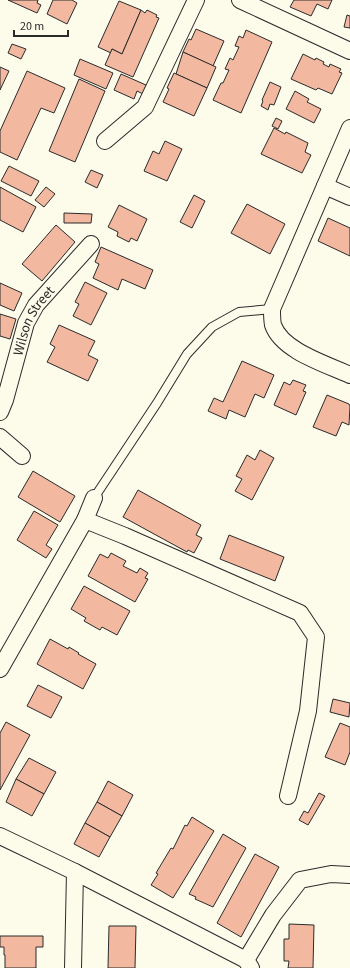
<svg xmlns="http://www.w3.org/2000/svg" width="350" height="968" viewBox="0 0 350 968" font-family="'Source Sans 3',sans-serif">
	<rect width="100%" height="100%" fill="#fdfbea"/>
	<g fill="#f2b8a0" stroke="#2b2b2b">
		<polygon points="8,0 38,0 37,3 41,5 37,13"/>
		<polygon points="53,0 72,0 77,3 67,24 47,14"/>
		<polygon points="294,0 332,0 328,9 317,4 311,16 290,7"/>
		<polygon points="119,1 141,10 122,54 112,49 111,53 98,47"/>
		<polygon points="141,10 145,13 147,10 157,15 156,17 159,18 133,77 105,65 112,49 122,54"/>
		<polygon points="347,15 350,16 350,28 344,27"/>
		<polygon points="196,29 224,41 213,66 183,52 189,39 191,40"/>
		<polygon points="246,30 272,42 241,113 213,100 221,83 223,83 229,70 225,69 230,58 233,60 239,47 235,46 239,36 243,38"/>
		<polygon points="12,44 26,49 21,59 8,53"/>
		<polygon points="183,52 216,67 207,88 176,74"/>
		<polygon points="303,54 315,60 316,58 324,62 323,64 329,67 330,64 341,69 339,72 342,73 332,94 318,88 316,90 291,79"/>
		<polygon points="80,59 113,73 106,89 74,75"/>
		<polygon points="0,67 9,71 0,90"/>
		<polygon points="27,71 65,88 54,113 41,108 17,160 0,152 0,131"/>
		<polygon points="174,73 207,88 194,116 163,102 169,89 167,88"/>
		<polygon points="121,74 146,85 143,94 137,91 134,99 114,90"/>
		<polygon points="79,79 105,91 75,162 49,151"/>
		<polygon points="270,82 281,87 274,105 270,104 268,110 261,106 263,101 262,100"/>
		<polygon points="295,91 309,99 307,102 321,109 314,123 286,109"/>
		<polygon points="276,118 282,121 278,129 272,126"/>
		<polygon points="274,128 285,134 286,132 308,143 305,152 311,155 302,173 261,154"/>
		<polygon points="165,141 182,149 167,181 144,171 153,151 159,154"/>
		<polygon points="9,166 39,181 31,196 1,181"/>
		<polygon points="91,170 103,175 97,188 85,182"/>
		<polygon points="0,187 36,207 23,232 0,220"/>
		<polygon points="46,187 55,194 44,207 35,200"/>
		<polygon points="194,195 205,201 192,228 180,222"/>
		<polygon points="247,204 285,224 270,254 231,233"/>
		<polygon points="119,205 147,219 137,241 131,238 129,242 117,236 118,232 108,227"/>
		<polygon points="64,213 92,214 91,223 64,223"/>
		<polygon points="328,218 350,228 350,256 318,241"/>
		<polygon points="56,225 75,242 42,281 22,264"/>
		<polygon points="101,247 153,270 145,289 122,279 118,290 93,278 99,264 95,262"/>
		<polygon points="85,282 107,293 91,325 73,316 79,304 75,302"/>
		<polygon points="0,283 22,293 14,311 0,305"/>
		<polygon points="0,314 16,319 10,339 0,336"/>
		<polygon points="59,325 95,341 88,355 98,360 88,381 47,362 55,347 50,344"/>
		<polygon points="242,361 274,375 264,398 255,394 245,417 229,410 226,419 208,411 214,398 223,402"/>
		<polygon points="293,380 306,385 303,391 306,392 296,415 274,405 284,382 290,385"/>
		<polygon points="327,395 349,404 350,406 349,425 342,422 336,436 313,427"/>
		<polygon points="260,450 274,458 252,500 235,491 242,479 236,476 247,455 255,460"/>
		<polygon points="33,471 75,496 60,522 18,497"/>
		<polygon points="138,490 201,525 196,535 202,538 194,553 188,550 187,552 123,517"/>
		<polygon points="34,511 58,525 46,545 52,549 46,558 17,540"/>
		<polygon points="229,535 284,557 275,581 220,559"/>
		<polygon points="111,553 126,561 123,566 137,573 140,568 148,573 145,578 148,579 135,602 88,576 100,554 108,558"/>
		<polygon points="84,586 130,611 117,635 102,627 100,630 84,621 86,618 71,609"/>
		<polygon points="50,639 68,649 69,647 79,653 78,654 96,664 83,689 37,664"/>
		<polygon points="38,685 62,697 51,718 27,706"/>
		<polygon points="333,699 350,703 349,717 330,712"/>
		<polygon points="6,722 30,735 0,790 0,733"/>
		<polygon points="340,723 350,727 350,752 345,765 325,757"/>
		<polygon points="29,758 56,772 44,794 16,779"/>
		<polygon points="16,779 44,794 32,816 6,802"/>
		<polygon points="108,781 133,795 122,816 97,802"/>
		<polygon points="319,793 325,796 308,825 299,820 304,811 308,813"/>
		<polygon points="97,802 122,816 110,837 85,823"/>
		<polygon points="192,817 214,831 173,898 151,885 158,874 156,873 171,848 173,849 185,825 187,826"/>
		<polygon points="85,823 110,837 99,857 74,844"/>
		<polygon points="223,834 246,848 213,907 195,899 196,897 189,894"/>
		<polygon points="255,854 279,867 241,937 217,923"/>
		<polygon points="289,924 314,925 313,968 288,968 289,961 284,961 284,939 289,939"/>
		<polygon points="109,926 136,926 135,968 108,968"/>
		<polygon points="0,936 43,936 43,947 36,947 36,968 5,968 5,955 4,955 4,947 0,947"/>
	</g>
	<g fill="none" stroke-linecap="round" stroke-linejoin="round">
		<g stroke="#2b2b2b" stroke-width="10">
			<polyline id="service" points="94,498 157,403 187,354 212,327 239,312 272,309"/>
		</g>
		<g stroke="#2b2b2b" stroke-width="18">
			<g id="minor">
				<polyline points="240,0 350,51"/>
				<path d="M350,128L272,309C272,314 272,320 273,325C282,351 326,364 350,375"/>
				<polyline points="105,141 145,107 196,0"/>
				<polyline points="325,186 350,197"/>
				<path id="s1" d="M0,412L5,400L26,323L36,305L91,244"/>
				<polyline points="0,437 22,456"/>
				<polyline points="85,520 125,536 300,613 316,637 308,711 288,796"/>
				<polyline points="0,669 85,520 94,498"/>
				<polyline points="0,836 75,872 246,960 251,968"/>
				<polyline points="246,960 273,915 300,880 331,874 350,875"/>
				<polyline points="73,968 75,872"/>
			</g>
		</g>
		<use href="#service" stroke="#fdfbea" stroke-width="8"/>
		<use href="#minor" stroke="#fdfbea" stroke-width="16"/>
	</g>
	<g text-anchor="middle" stroke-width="3" stroke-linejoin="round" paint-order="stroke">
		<g font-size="14" fill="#2b2b2b" stroke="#fdfbea">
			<text dy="5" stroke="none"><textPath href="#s1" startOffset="98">Wilson Street</textPath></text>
		</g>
	</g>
	<path d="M14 30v6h54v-6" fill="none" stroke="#2b2b2b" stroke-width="2"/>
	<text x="20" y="30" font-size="12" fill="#2b2b2b" stroke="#fdfbea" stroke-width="3" paint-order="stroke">20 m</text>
</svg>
